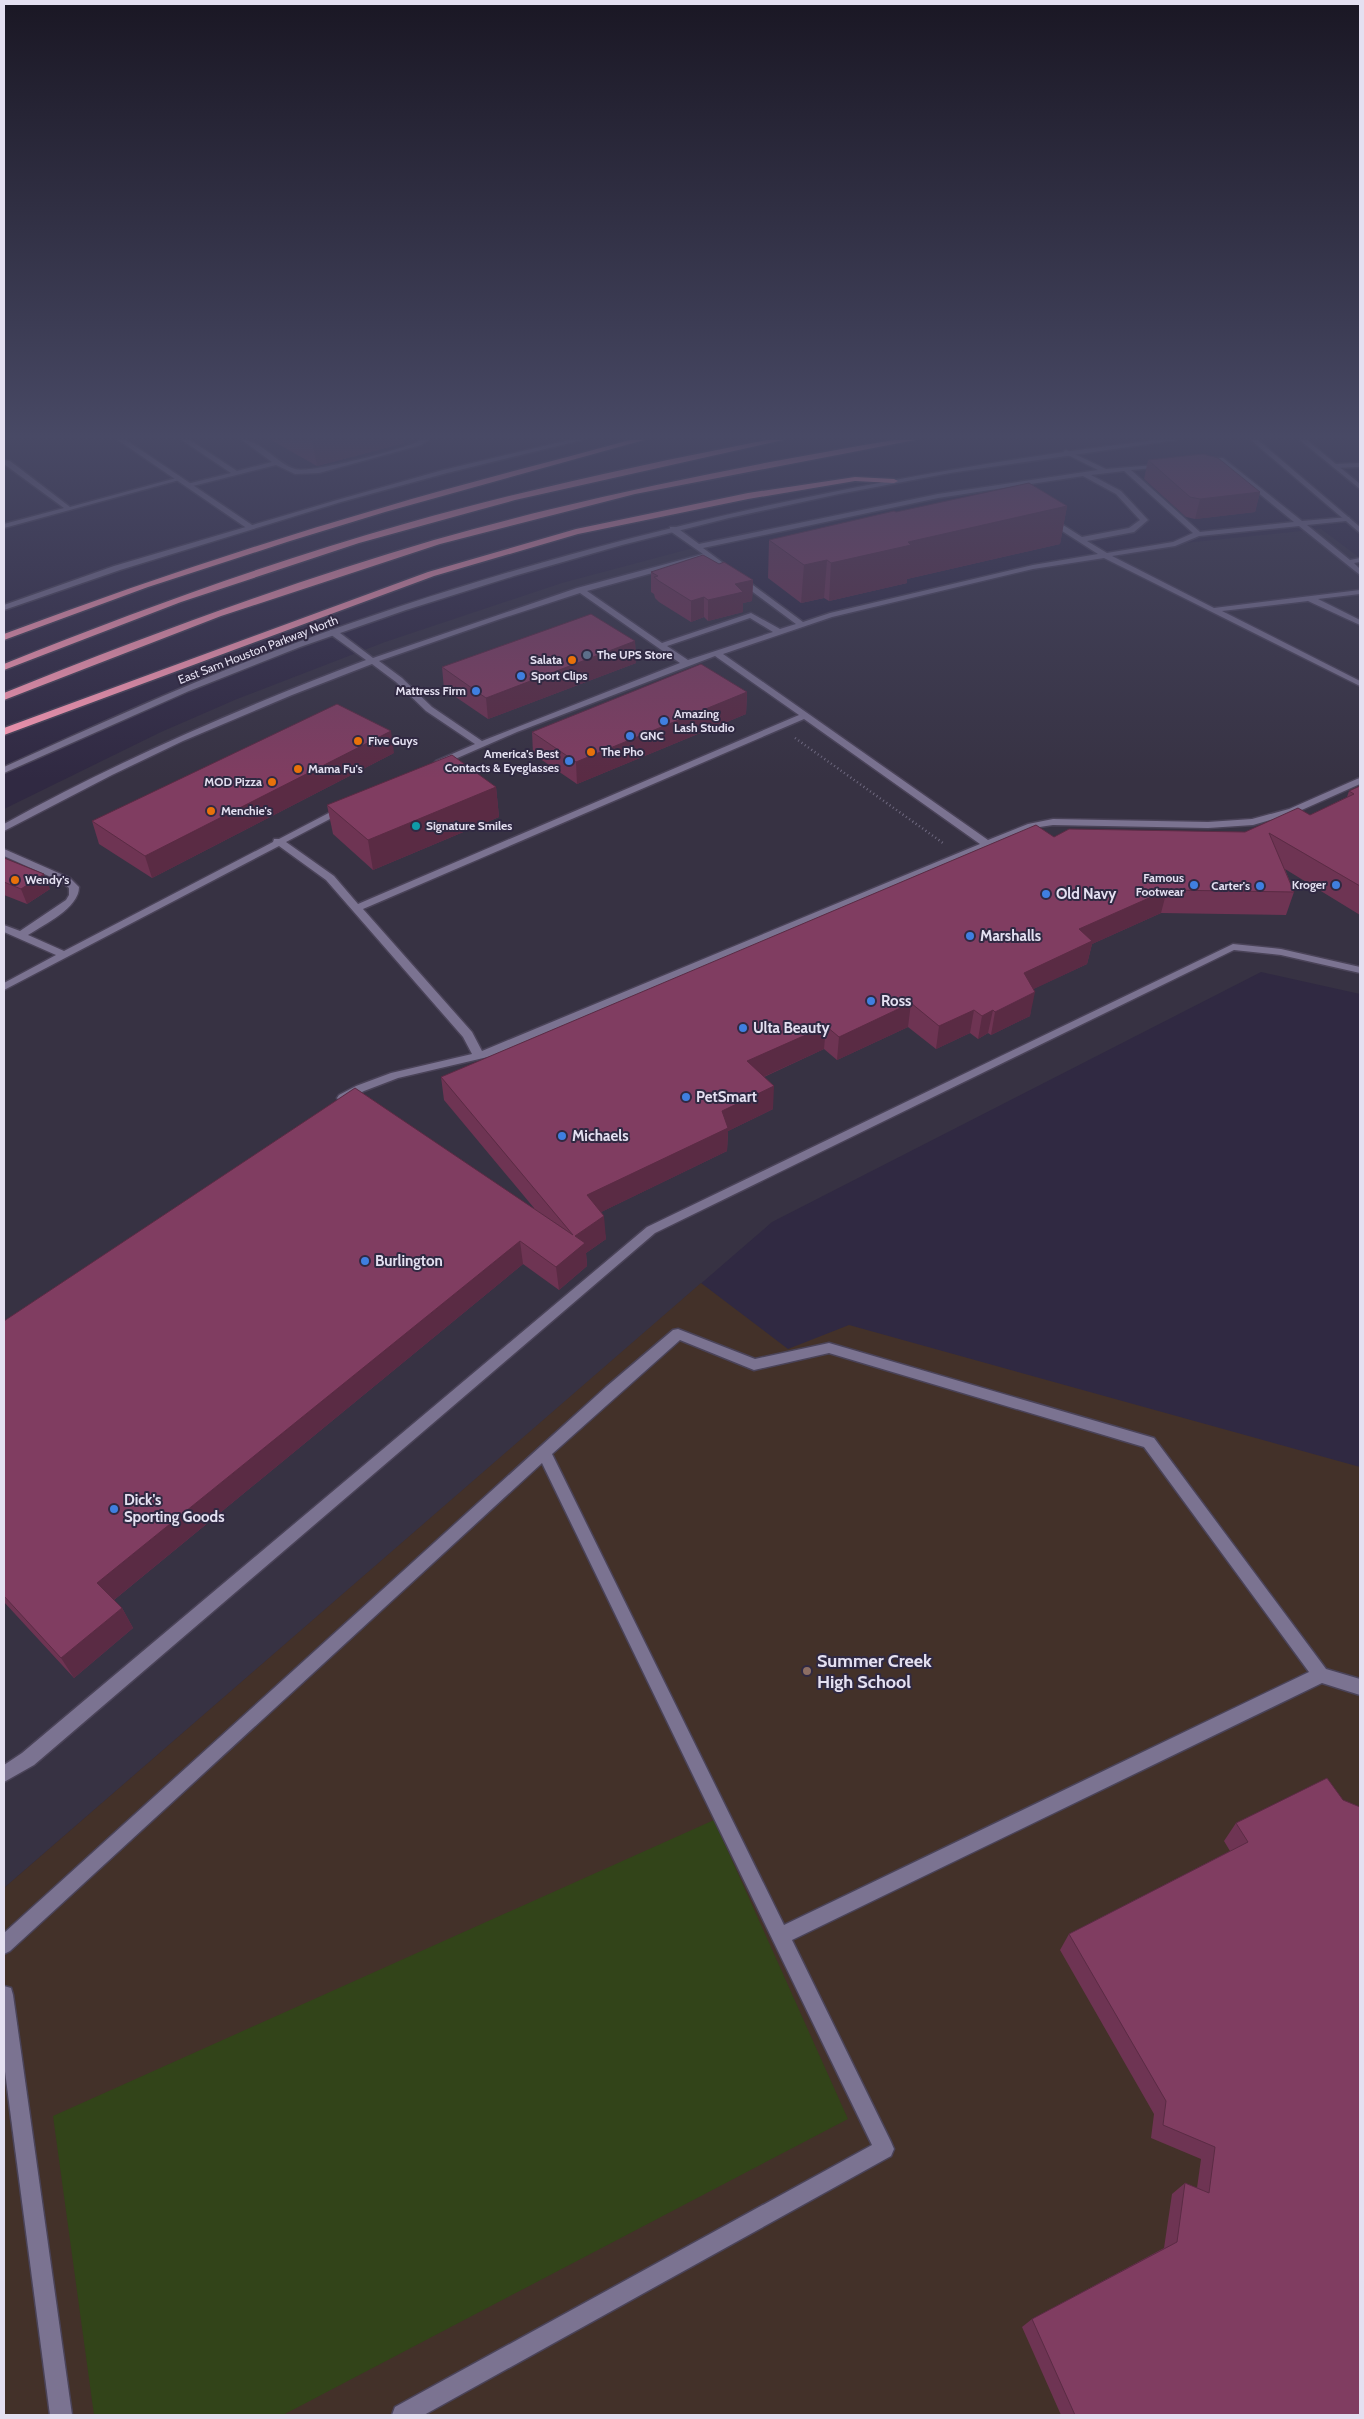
<svg xmlns="http://www.w3.org/2000/svg" width="1364" height="2419" viewBox="0 0 1364 2419" font-family="Cabin,sans-serif">
	<rect width="100%" height="100%" fill="#302942"/>
	<polygon fill="#373243" points="1321,529 1360,558 1360,994 1261,972 772,1222 4,1888 4,809 161,732 237,699 385,642 562,583 697,547 801,624 1033,567 1175,544"/>
	<polygon fill="#433129" points="701,1283 788,1349 849,1325 1360,1467 1360,2415 4,2415 4,1888"/>
	<polygon fill="#324419" points="714,1820 848,2119 283,2415 94,2415 53,2116"/>
	<g fill="none" stroke-linecap="round" stroke-linejoin="round">
		<g stroke="#4a4358" stroke-width="3">
			<g id="lane">
				<path d="M182,440H190L237,471L272,462L242,440C261,440 276,463 295,469C309,474 406,449 421,440H429L421,445L319,473L295,474L276,465L189,487L187,486V484L231,473Z"/>
				<path d="M1066,450L1106,469L1166,464V466L1164,467L1131,470L1200,532L1294,522L1219,461H1202V459L1204,458H1223L1302,521L1349,517L1350,519L1346,521L1307,525L1350,560L1360,558V562L1354,563L1360,569V575L1299,526L1199,536L1175,546L1112,556L1214,608L1360,590V594L1318,599L1360,620V625L1308,601L1222,611L1360,681V686L1104,558L1033,569L832,617L723,654L988,840L1028,824L1053,819L1208,822L1252,819L1289,809L1357,779L1360,778V784L1295,813L1253,825L1208,828L1053,825L1033,828L492,1056L398,1078L364,1091L343,1102L339,1101L337,1098L339,1095L356,1086L391,1073L472,1054L463,1037L326,880L279,846L4,990V983L56,955L4,932V925L20,931L66,900L69,895V888L62,882L4,856V849L70,878L79,887C79,908 45,924 28,935L64,951L273,842L274,839H279L344,805L347,806V810L286,842L334,876L358,904L799,715L715,656L517,732L439,766L434,763L436,761L475,744L426,711L396,682L372,664L292,695L183,741L112,775L4,831V824C120,760 242,707 366,660L330,634V630H336L373,658L577,588L703,554L670,531V527H676L699,544L938,494L1098,470L1064,453V451ZM1124,471L1193,533L1173,542L1107,553L1087,541L1134,532L1148,520L1121,491L1091,475ZM1083,476L1116,494L1140,520L1129,528L1082,537L1052,518L1045,520L1098,554L1033,565L830,613L803,622L703,548L938,498ZM707,558L796,624L780,629L751,613L662,643L587,591ZM580,593L680,663L482,741L432,707L402,678L379,661L500,619ZM750,618L773,632L688,660L667,646ZM804,719L980,844L482,1051L472,1032L363,909Z"/>
				<polygon points="4,460 10,461 70,507 180,477 183,479 4,528 4,524 64,508 4,464"/>
				<polygon points="1360,463 1360,467 1335,468 1332,466 1335,464"/>
				<polygon points="1233,944 1281,949 1360,967 1360,973 1281,955 1234,950 655,1233 34,1765 4,1782 4,1765 22,1753 647,1227"/>
				<path d="M678,1329L755,1359L829,1343L1154,1438L1326,1669L1360,1679V1695L1322,1683L792,1940L891,2142L894,2149L891,2156L424,2415H392L395,2407L872,2145L542,1463L10,1951L4,1954V1933L606,1387L673,1330ZM680,1340L754,1370L829,1353L1144,1447L1309,1672L784,1925L552,1454Z"/>
				<polygon points="4,1986 11,1988 13,1995 72,2415 50,2415 4,2064"/>
			</g>
		</g>
		<g stroke="#4a4358" stroke-width="3">
			<polygon id="street" points="118,440 126,440 255,527 248,529"/>
		</g>
		<g stroke="#4a4358" stroke-width="3">
			<g id="secondary">
				<polygon points="569,440 582,440 447,473 341,502 120,570 4,610 4,605 114,566 337,500 443,470"/>
				<path d="M1155,440H1176L950,473L839,494L729,518L622,545L514,576L406,610L300,647L189,691L4,773V767C99,724 194,680 293,644C571,541 861,476 1155,440Z"/>
				<polygon points="1251,440 1258,440 1360,527 1360,533"/>
				<polygon points="1300,440 1307,440 1360,484 1360,489"/>
			</g>
		</g>
		<g stroke="#4a4358" stroke-width="3">
			<g id="highway">
				<path d="M630,440H644L385,512L290,541L148,587L4,640V634C127,588 251,546 378,509C461,484 546,463 630,440Z"/>
				<path d="M766,440H783L515,500L359,543L181,602L4,670V664C135,611 268,563 404,524C523,490 644,464 766,440Z"/>
				<path d="M894,440H915L635,494L440,544L221,616L4,700V693C145,636 288,583 434,540C585,497 739,466 894,440Z"/>
				<polygon points="855,477 894,479 898,481 894,483 855,481 748,499 578,534 434,576 4,735 4,728 428,572 576,529 748,493"/>
			</g>
		</g>
		<polyline stroke="#706a80" stroke-width="2.5" stroke-dasharray="1 3" stroke-linecap="butt" points="795,738 943,843"/>
		<use href="#lane" fill="#7b7391" fill-rule="evenodd"/>
		<use href="#street" fill="#7b7391" fill-rule="evenodd"/>
		<use href="#secondary" fill="#7b7391" fill-rule="evenodd"/>
		<use href="#highway" fill="#fe9ab4" fill-rule="evenodd"/>
	</g>
	<g fill="#6e3453">
		<polygon points="271,440 403,440 404,443 317,466"/>
		<polygon points="1148,460 1260,492 1255,512 1195,519 1186,517 1144,479"/>
		<polygon points="1067,506 1060,544 907,579 907,583 829,601 824,598 801,603 768,578 769,540 896,512"/>
		<polygon points="719,564 753,580 752,601 743,603 743,612 708,621 704,617 691,622 659,602 655,598 654,594 651,592 651,572"/>
		<polygon points="635,641 636,663 488,719 444,689 442,667"/>
		<polygon points="747,692 746,714 577,784 533,754 532,732"/>
		<polygon points="394,753 152,878 99,844 92,821"/>
		<polygon points="1360,786 1360,915 1285,869 1294,892 1286,915 1161,913 1092,944 1087,964 1033,989 1030,1016 991,1035 988,1033 978,1039 970,1033 936,1049 908,1027 837,1060 824,1049 764,1077 773,1109 728,1131 727,1151 601,1212 606,1239 586,1253 587,1266 559,1290 523,1264 114,1600 122,1608 133,1628 74,1678 4,1602 4,1321 534,1208 444,1100 441,1077 1054,837 1245,832 1310,815 1347,797 1349,791"/>
		<polygon points="496,787 499,817 373,870 333,834 327,805"/>
		<polygon points="4,858 50,889 27,904 4,895"/>
		<polygon points="1343,1800 1360,2415 1061,2415 1022,2327 1032,2319 1164,2248 1172,2194 1185,2183 1197,2188 1201,2159 1151,2138 1154,2114 1060,1950 1069,1934 1230,1851 1224,1841 1236,1823"/>
	</g>
	<g fill="#5a2b44">
		<polygon points="317,440 403,440 404,443 317,466 312,441"/>
		<polygon points="1260,492 1255,512 1195,519 1200,499"/>
		<polygon points="1067,506 1060,544 907,579 907,583 829,601 831,563 908,542"/>
		<polygon points="827,560 824,598 801,603 804,565"/>
		<polygon points="753,580 752,601 743,603 743,612 708,621 708,600 735,584"/>
		<polygon points="704,597 704,617 691,622 691,601"/>
		<polygon points="635,641 636,663 488,719 486,698"/>
		<polygon points="747,692 746,714 577,784 576,762"/>
		<polygon points="391,731 394,753 152,878 145,856"/>
		<polygon points="496,787 499,817 373,870 368,840"/>
		<polygon points="44,874 50,889 27,904 21,889"/>
		<polygon points="1167,890 1161,913 1092,944 1087,964 1019,996 1024,973 1079,929"/>
		<polygon points="1035,992 1030,1016 991,1035 995,1012"/>
		<polygon points="911,1003 908,1027 837,1060 839,1037"/>
		<polygon points="974,1010 970,1033 936,1049 939,1026"/>
		<polygon points="993,1010 988,1033 978,1039 982,1016"/>
		<polygon points="826,1026 824,1049 746,1085 747,1061"/>
		<polygon points="774,1086 773,1109 728,1131 727,1151 589,1218 587,1195 722,1111"/>
		<polygon points="604,1216 606,1239 586,1253 587,1266 559,1290 556,1267 575,1236"/>
		<polygon points="520,1241 523,1264 109,1604 97,1583"/>
		<polygon points="122,1608 133,1628 74,1678 61,1658"/>
	</g>
	<g fill="#803d61" stroke="#5a2b44">
		<polygon points="1203,454 1218,458 1260,492 1200,499 1190,497 1148,460"/>
		<polygon points="1029,483 1067,506 908,542 911,545 831,563 827,560 804,565 769,540 894,511 896,512"/>
		<polygon points="703,555 719,564 724,562 753,580 735,584 743,592 708,600 704,597 691,601 659,581 654,577 658,576 651,572"/>
		<polygon points="591,614 635,641 486,698 442,667"/>
		<polygon points="701,664 747,692 576,762 532,732"/>
		<polygon points="337,704 391,731 145,856 92,821"/>
		<polygon points="452,755 496,787 368,840 327,805"/>
		<polygon points="1360,786 1360,886 1269,833 1294,892 1167,890 1079,929 1092,941 1024,973 1035,992 995,1012 993,1010 982,1016 974,1010 939,1026 911,1003 839,1037 826,1026 747,1061 774,1086 722,1111 728,1128 587,1195 604,1216 575,1236 585,1243 556,1267 520,1241 97,1583 122,1608 61,1658 4,1596 4,1321 355,1088 573,1235 441,1077 1036,825 1054,837 1069,829 1245,832 1298,808 1310,815 1354,794 1349,791"/>
		<polygon points="4,858 44,874 21,889 4,882"/>
		<polygon points="1327,1778 1343,1800 1360,1807 1360,2415 1075,2415 1032,2319 1177,2242 1185,2183 1209,2193 1215,2147 1163,2125 1166,2101 1069,1934 1248,1842 1236,1823"/>
	</g>
	<linearGradient id="sky" x2="0" y2="1"><stop stop-color="#1a1724"/><stop offset="0.56" stop-color="#484965"/><stop offset="1" stop-color="#484965" stop-opacity="0"/></linearGradient>
	<rect width="1364" height="779" fill="url(#sky)"/>
	<circle fill="#5c6f8a" stroke="#302942" stroke-width="2" cx="587" cy="655" r="5"/>
	<g fill="#e8710a" stroke="#302942" stroke-width="2">
		<circle cx="572" cy="660" r="5"/>
		<circle cx="358" cy="741" r="5"/>
		<circle cx="591" cy="752" r="5"/>
		<circle cx="298" cy="769" r="5"/>
		<circle cx="272" cy="782" r="5"/>
		<circle cx="211" cy="811" r="5"/>
		<circle cx="15" cy="880" r="5"/>
	</g>
	<g fill="#3f7fe0" stroke="#302942" stroke-width="2">
		<circle cx="521" cy="676" r="5"/>
		<circle cx="476" cy="691" r="5"/>
		<circle cx="664" cy="721" r="5"/>
		<circle cx="630" cy="736" r="5"/>
		<circle cx="569" cy="761" r="5"/>
		<circle cx="1194" cy="885" r="5"/>
		<circle cx="1336" cy="885" r="5"/>
		<circle cx="1260" cy="886" r="5"/>
		<circle cx="1046" cy="894" r="5"/>
		<circle cx="970" cy="936" r="5"/>
		<circle cx="871" cy="1001" r="5"/>
		<circle cx="743" cy="1028" r="5"/>
		<circle cx="686" cy="1097" r="5"/>
		<circle cx="562" cy="1136" r="5"/>
		<circle cx="365" cy="1261" r="5"/>
		<circle cx="114" cy="1509" r="5"/>
	</g>
	<circle fill="#0f9aa8" stroke="#302942" stroke-width="2" cx="416" cy="826" r="5"/>
	<circle fill="#8d6e63" stroke="#302942" stroke-width="2" cx="807" cy="1671" r="5"/>
	<g text-anchor="middle" stroke-width="4" stroke-linejoin="round" paint-order="stroke">
		<g font-size="12" fill="#e4e0f1" stroke="#302942">
			<text transform="translate(258 650) rotate(-21)" y="4">East Sam Houston Parkway North</text>
		</g>
		<g font-size="12" font-weight="bold" fill="#e4e0f1" stroke="#302942" text-anchor="start">
			<text x="597" y="659">The UPS Store</text>
			<text x="562" y="664" text-anchor="end">Salata</text>
			<text x="531" y="680">Sport Clips</text>
			<text x="466" y="695" text-anchor="end">Mattress Firm</text>
			<text x="674" y="718">Amazing<tspan x="674" dy="14">Lash Studio</tspan></text>
			<text x="640" y="740">GNC</text>
			<text x="368" y="745">Five Guys</text>
			<text x="601" y="756">The Pho</text>
			<text x="559" y="758" text-anchor="end">America's Best<tspan x="559" dy="14">Contacts &amp; Eyeglasses</tspan></text>
			<text x="308" y="773">Mama Fu's</text>
			<text x="262" y="786" text-anchor="end">MOD Pizza</text>
			<text x="221" y="815">Menchie's</text>
			<text x="426" y="830">Signature Smiles</text>
			<text x="1184" y="882" text-anchor="end">Famous<tspan x="1184" dy="14">Footwear</tspan></text>
			<text x="25" y="884">Wendy's</text>
			<text x="1326" y="889" text-anchor="end">Kroger</text>
			<text x="1250" y="890" text-anchor="end">Carter's</text>
		</g>
		<g font-size="15" font-weight="bold" fill="#e4e0f1" stroke="#302942" text-anchor="start">
			<text x="1056" y="899">Old Navy</text>
			<text x="980" y="941">Marshalls</text>
			<text x="881" y="1006">Ross</text>
			<text x="753" y="1033">Ulta Beauty</text>
			<text x="696" y="1102">PetSmart</text>
			<text x="572" y="1141">Michaels</text>
			<text x="375" y="1266">Burlington</text>
			<text x="124" y="1505">Dick's<tspan x="124" dy="17">Sporting Goods</tspan></text>
		</g>
		<g font-size="18" font-weight="bold" fill="#e4e0f1" stroke="#302942" text-anchor="start">
			<text x="817" y="1667">Summer Creek<tspan x="817" dy="21">High School</tspan></text>
		</g>
	</g>
	<rect width="1364" height="2419" fill="none" stroke="#e4e0f1" stroke-width="10"/>
</svg>
